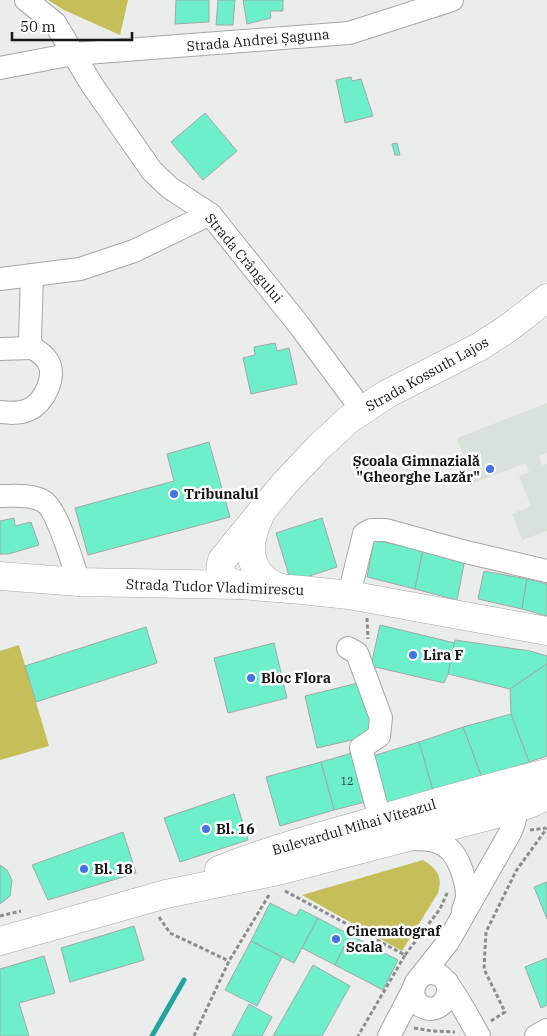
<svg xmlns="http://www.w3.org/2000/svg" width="547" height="1036" viewBox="0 0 547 1036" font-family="'IBM Plex Serif',serif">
	<rect width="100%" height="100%" fill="#eaedeb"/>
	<polygon fill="#d9e2da" points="547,403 547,453 539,456 542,465 547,464 547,531 522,540 512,514 531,506 519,476 529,472 526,463 474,483 457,438"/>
	<g fill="#c6be59">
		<polygon points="48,0 128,0 120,35 64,10"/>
		<polygon points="19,645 49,746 0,760 0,651"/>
		<path d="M423,860C437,869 443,876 438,893L402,951L302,895Z"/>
	</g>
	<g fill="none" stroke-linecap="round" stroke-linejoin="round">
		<polyline stroke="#26a1a1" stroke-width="5" points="152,1036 184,980"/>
	</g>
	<g fill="#6defcc" stroke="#a4a8a7">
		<polygon points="176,0 209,0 209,22 175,24"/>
		<polygon points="218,0 235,0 233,25 216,25"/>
		<polygon points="243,0 283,0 283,11 270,11 271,18 247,24"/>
		<polygon points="351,77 352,81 361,79 373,116 345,123 336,80"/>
		<polygon points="205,113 237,151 203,180 171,142"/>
		<polygon points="397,143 400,155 395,155 392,144"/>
		<polygon points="275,343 277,351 289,348 297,384 251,394 243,358 255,355 254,347"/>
		<polygon points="209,442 230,517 88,555 75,508 174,481 167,454"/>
		<polygon points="14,518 15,526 31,522 39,545 9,554 0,554 0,521"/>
		<polygon points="322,518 337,567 291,582 276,533"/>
		<polygon points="374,540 423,550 415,589 367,577"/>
		<polygon points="423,550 465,559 457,600 415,589"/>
		<polygon points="484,571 527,579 522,609 478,599"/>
		<polygon points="527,579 547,584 547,616 522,609"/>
		<polygon points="380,625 455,643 448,674 444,683 371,666"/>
		<polygon points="146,627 157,663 36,702 25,666"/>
		<polygon points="455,640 530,651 547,656 547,664 510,689 448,674"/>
		<polygon points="274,643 287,698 228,713 214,658"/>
		<polygon points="547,664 547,756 529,762 511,714 510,689"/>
		<polygon points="362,682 374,735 317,748 305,696"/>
		<polygon points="511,714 529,762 482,778 463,727"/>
		<polygon points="463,727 482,778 434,794 419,742"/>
		<polygon points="419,742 434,794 386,810 369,757"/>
		<polygon points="359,751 373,800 334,810 321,762"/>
		<polygon points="321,762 334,810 280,826 266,777"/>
		<polygon points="234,794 248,840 180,862 164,818"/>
		<polygon points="123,832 136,873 48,900 32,865"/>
		<polygon points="0,865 7,870 12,880 10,896 0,904"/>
		<polygon points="547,882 547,919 534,887"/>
		<polygon points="270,903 296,916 300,909 318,918 294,963 251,941"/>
		<polygon points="318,918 350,935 335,965 302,948"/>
		<polygon points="134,926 144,960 70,982 61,948"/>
		<polygon points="350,935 398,960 383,990 335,965"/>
		<polygon points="251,941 282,957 257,1006 225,990"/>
		<polygon points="44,956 55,993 19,1003 29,1036 0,1036 0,969"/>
		<polygon points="547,958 547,1005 541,1008 525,967"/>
		<polygon points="313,965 350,986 322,1036 273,1036"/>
		<polygon points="249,1004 272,1017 262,1036 232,1036"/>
	</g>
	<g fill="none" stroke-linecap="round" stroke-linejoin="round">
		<g stroke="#a5a8a5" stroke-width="24">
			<g id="minor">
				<polyline points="26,0 55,23 92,85 152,171 170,188 210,214 299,325 362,410"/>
				<polyline points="0,68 73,54 349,33 452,0"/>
				<polyline points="0,279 80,269 134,251 210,214"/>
				<polyline points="0,349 32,348"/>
				<path d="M0,412C9,413 19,414 28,410C44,404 58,375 47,360C43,354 38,351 32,348L30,338L32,275"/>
				<path d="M0,496C13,496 31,494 43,501C57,508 73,565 79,582"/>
				<polyline points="349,595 364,534 371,530 386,530 466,552 547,571"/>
				<polyline points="348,648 357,653 381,718 379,736 361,748 380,819"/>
				<path d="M410,839C423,839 438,839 448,848C459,856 467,883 467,896C467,901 464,906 463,911"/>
				<path d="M421,976L448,942L510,833C517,819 517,809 513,794"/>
				<path d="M447,982C452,998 438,1016 421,1006C403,994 420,965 439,975C449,980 472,1024 479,1036"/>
				<polyline points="389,1036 413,990"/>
				<polyline points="536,1036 547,1030"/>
			</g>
		</g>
		<g stroke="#a5a8a5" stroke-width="29">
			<g id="major">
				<path d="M259,518C245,547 248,577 281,588"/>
				<polyline points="0,576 79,582 240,585 302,590 349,595 547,631"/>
				<path d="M240,585C226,582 217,575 222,560L284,484L318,448L348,420L387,394L479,347L507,329L547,298"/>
				<path d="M219,870C264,852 310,839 357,826C420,807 483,789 547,773"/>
				<polyline points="0,941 166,894 278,871 485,817 529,804 547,796"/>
			</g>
		</g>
		<g stroke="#8c8e8d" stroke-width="3" stroke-dasharray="4 2.5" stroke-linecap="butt">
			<polyline points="367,618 368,639"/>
			<polyline points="530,830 546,828"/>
			<polyline points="285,891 405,955 358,1036"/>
			<polyline points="0,916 21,911"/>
			<polyline points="159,917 170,933 229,961"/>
			<polyline points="405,955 440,909 448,891"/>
			<polyline points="491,1021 505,1012 484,969 486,932 516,871 547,828"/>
			<polyline points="414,1028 432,1031 455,1032"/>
			<polyline points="194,1036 229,961 269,895"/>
		</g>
		<use href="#minor" stroke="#fff" stroke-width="22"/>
		<use href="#major" stroke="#fff" stroke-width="28"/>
	</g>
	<g fill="#4073e3" stroke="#fff" stroke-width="2">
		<circle cx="490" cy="469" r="5"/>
		<circle cx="174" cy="494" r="5"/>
		<circle cx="413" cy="655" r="5"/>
		<circle cx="251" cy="678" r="5"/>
		<circle cx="206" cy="829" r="5"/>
		<circle cx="84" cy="869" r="5"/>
		<circle cx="336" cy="939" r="5"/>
	</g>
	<g text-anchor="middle" stroke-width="5" stroke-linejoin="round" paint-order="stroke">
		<g font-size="11" fill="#2c4d44">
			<text x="347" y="785">12</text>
		</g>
		<g font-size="14" fill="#161716" stroke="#fff">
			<text transform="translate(258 40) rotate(-5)" y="5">Strada Andrei Șaguna</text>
			<text transform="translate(244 258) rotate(50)" y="5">Strada Crângului</text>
			<text transform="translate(427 374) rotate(-29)" y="5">Strada Kossuth Lajos</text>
			<text transform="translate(215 587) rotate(2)" y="5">Strada Tudor Vladimirescu</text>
			<text transform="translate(354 827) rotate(-16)" y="5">Bulevardul Mihai Viteazul</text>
		</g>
		<g font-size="14" font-weight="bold" fill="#161716" stroke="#fff" text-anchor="start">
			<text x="480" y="466" text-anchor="end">Școala Gimnazială<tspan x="480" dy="16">"Gheorghe Lazăr"</tspan></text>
			<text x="184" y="499">Tribunalul</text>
			<text x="423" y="660">Lira F</text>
			<text x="261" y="683">Bloc Flora</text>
			<text x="216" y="834">Bl. 16</text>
			<text x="94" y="874">Bl. 18</text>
			<text x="346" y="936">Cinematograf<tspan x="346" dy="16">Scala</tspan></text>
		</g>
	</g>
	<path d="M12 32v8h120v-8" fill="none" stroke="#161716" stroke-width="2.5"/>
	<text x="20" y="32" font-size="15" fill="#161716" stroke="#ffffff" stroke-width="4" paint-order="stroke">50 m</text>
</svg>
